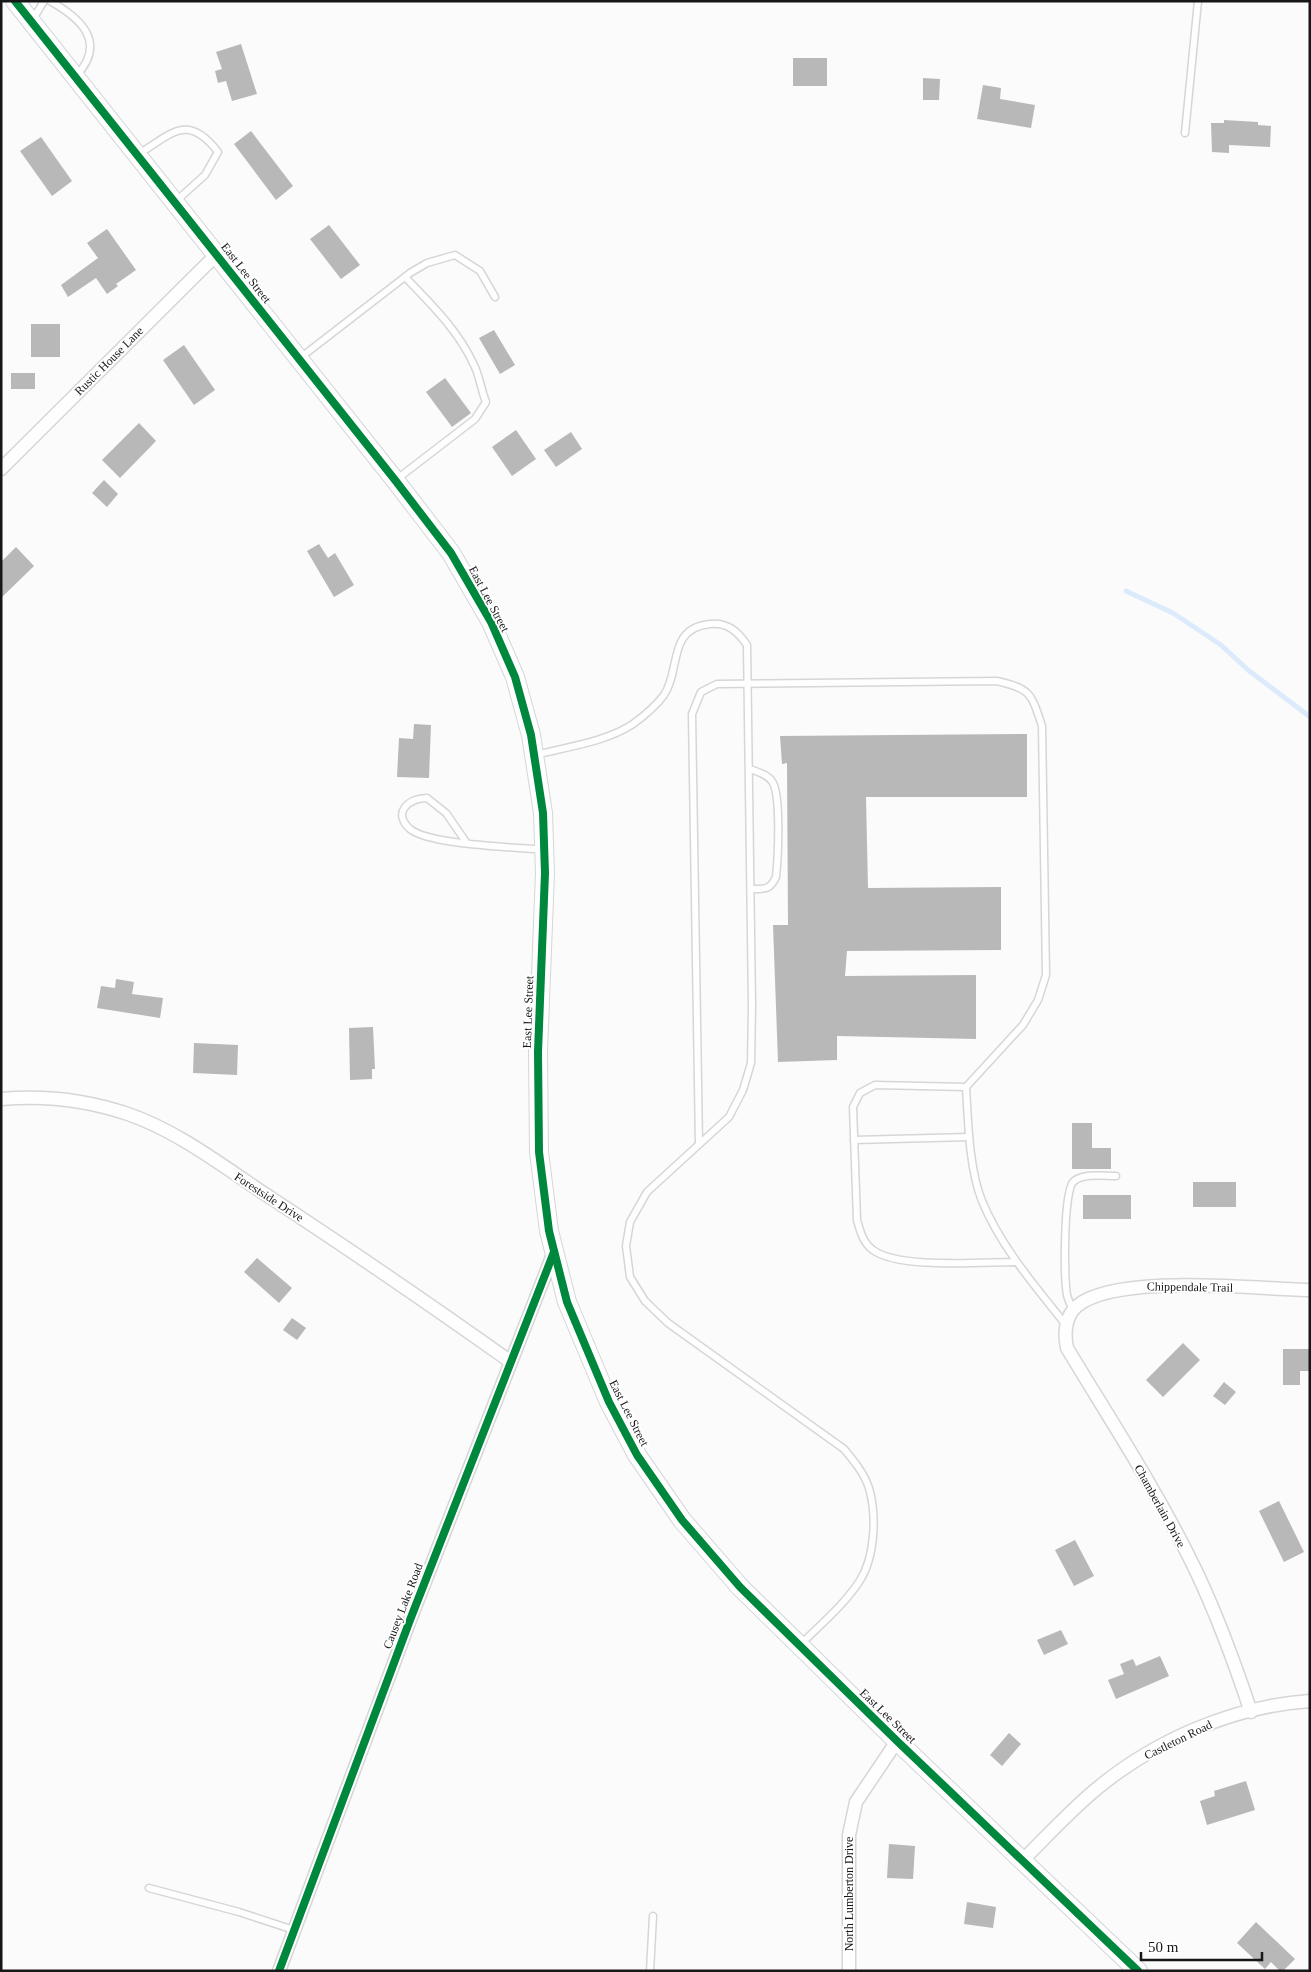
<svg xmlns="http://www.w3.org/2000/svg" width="1311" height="1972" viewBox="0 0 1311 1972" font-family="Georgia,serif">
	<rect width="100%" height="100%" fill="#fbfbfc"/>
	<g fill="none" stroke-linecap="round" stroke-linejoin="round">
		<polyline stroke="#dcebfb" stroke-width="5" points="1126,591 1173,613 1221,645 1248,670 1310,717"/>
	</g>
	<g fill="#b8b8b9">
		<polygon points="241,44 257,94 232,101 226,81 218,83 215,71 222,69 216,52"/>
		<rect x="793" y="58" width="34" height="28"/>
		<polygon points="923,78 940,79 939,100 923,100"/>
		<polygon points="983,85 1001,88 1000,99 1035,105 1031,128 977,119"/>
		<polygon points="1224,120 1258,122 1258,125 1271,126 1270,147 1229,145 1229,153 1212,152 1211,123 1224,123"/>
		<polygon points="251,131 293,186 276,200 234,144"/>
		<polygon points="41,137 72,181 52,196 20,151"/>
		<polygon points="329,225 360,265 341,279 310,239"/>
		<polygon points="107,229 136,270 116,284 118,286 107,294 96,278 68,297 61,285 98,258 87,243"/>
		<rect x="31" y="324" width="29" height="33"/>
		<polygon points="494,330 515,365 500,374 479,338"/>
		<polygon points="184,345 215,390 194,405 163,360"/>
		<rect x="11" y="373" width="24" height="16"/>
		<polygon points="445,378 471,413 452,427 426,392"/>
		<polygon points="139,423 156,441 120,478 102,460"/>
		<polygon points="516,430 536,459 512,476 492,447"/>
		<polygon points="571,432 582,449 556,467 544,450"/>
		<polygon points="104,480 118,494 107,507 92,493"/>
		<polygon points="319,544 328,558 335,553 354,585 334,597 307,551"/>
		<polygon points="16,547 34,566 1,598 1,562"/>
		<polygon points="414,724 431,725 429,778 397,777 399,738 413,739"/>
		<polygon points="1027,734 1027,797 866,797 868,888 1001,887 1001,950 847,951 845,976 976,975 976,1039 837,1036 837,1060 778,1062 773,925 788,925 787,763 782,764 780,736"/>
		<polygon points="116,979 134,982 132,994 163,998 160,1018 97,1008 101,986 115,988"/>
		<polygon points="373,1027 375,1069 372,1069 372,1079 350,1080 349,1028"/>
		<polygon points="194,1043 238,1045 237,1075 193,1073"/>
		<polygon points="1072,1123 1092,1123 1092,1148 1111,1148 1111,1169 1072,1169"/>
		<rect x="1193" y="1182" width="43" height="25"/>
		<rect x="1083" y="1195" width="48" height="24"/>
		<polygon points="257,1258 292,1288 279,1303 244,1272"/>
		<polygon points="292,1318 306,1328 297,1340 283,1330"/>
		<polygon points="1183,1343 1200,1360 1163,1397 1146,1380"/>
		<polygon points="1283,1349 1310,1349 1310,1371 1300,1371 1300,1385 1283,1385"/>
		<polygon points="1224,1382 1236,1392 1225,1405 1213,1396"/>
		<polygon points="1279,1501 1304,1552 1284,1562 1259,1511"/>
		<polygon points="1075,1540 1094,1576 1074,1586 1055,1550"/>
		<polygon points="1061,1630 1068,1644 1044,1655 1037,1640"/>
		<polygon points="1160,1656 1169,1676 1116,1699 1108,1680 1124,1674 1120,1664 1133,1659 1136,1666"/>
		<polygon points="1009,1733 1021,1744 1002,1766 990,1755"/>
		<polygon points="1246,1781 1255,1810 1207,1825 1200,1801 1215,1796 1214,1791"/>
		<polygon points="889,1844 915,1846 913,1879 887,1878"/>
		<polygon points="967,1902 996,1907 993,1928 964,1924"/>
		<polygon points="1256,1922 1295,1959 1283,1971 1280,1971 1271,1962 1265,1969 1237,1943"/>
	</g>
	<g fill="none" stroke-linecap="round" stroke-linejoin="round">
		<g stroke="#d6d6d7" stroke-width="9">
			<g id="lane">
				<path d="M50,1C82,19 107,43 76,76"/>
				<polyline points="32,21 44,1"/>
				<polyline points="1185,133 1198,1"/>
				<path d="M139,154C172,133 188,113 218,152L205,175L175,202"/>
				<polyline points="300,358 410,273 427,263 455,255 480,271 495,297"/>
				<path d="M397,479L475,419L486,402C481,390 480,377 474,365C458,330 431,304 405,277"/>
				<path d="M535,755C566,747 606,742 633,724C644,716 656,706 664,695C681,670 667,628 710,624C728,622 738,632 747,645L752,1006L751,1063L743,1090L729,1117L647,1192L630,1222L626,1246L630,1277L645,1301L668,1323L844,1449C854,1461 864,1473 869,1488C877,1516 875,1558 859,1582C843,1606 820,1625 800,1645"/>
				<path d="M750,769C758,772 769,775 773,783C781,798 778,859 776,877C770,890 765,889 751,889"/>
				<path d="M466,842L446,813L427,798C408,798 392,813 410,829C429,845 515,847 543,850"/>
				<polyline points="854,1140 969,1137"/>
				<path d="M699,1144L692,714L701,692L717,684L997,681C1031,689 1031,693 1042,726L1046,975L1038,1000L1023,1025L966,1087"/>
				<path d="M1015,1262C982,1262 898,1269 873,1250C863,1243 860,1231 857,1220L853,1107L860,1093L875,1085L966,1087C968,1120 969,1169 982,1201C1001,1247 1035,1286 1066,1325"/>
				<path d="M1073,1310C1071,1305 1068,1300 1067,1295C1064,1279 1063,1189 1074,1181C1085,1173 1103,1176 1116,1176"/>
				<polyline points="149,1888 239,1912 294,1930"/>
				<polyline points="650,1971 653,1916"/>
			</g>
		</g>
		<g stroke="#d6d6d7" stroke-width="15">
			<g id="street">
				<polyline points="1,469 217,254"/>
				<path d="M1,1099C44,1095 87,1100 128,1114C180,1132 225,1168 271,1198C352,1251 432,1306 511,1362"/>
				<path d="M1251,1712C1235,1664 1218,1617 1196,1571C1159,1494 1111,1421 1067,1348C1064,1334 1065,1316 1077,1306C1117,1273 1256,1289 1310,1290"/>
				<path d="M1023,1860C1046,1837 1069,1812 1094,1791C1153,1741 1233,1706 1310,1701"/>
				<polyline points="279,1971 410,1620 554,1252"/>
				<polyline points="849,1971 849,1835 856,1802 897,1741"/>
			</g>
		</g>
		<g stroke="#d6d6d7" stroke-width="20">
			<polyline id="secondary" points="15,1 395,480 451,553 491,622 515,677 531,735 543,813 545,873 538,1052 539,1152 549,1231 567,1302 609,1402 637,1455 682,1520 740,1587 897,1741 1138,1971"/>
		</g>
		<use href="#lane" stroke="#fefeff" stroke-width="6"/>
		<use href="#street" stroke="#fefeff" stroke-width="12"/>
		<use href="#secondary" stroke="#fefeff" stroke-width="18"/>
		<g stroke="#fff" stroke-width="11">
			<g id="cycleway">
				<polyline points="15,1 395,480 451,553 491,622 515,677 531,735 543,813 545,873 538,1052 539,1152 549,1231 567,1302 609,1402 637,1455 682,1520 740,1587 897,1741 1138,1971"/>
				<polyline points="279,1971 410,1620 554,1252"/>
			</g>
		</g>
		<use href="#cycleway" stroke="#00873e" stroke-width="8"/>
	</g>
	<g text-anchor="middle" stroke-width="4" stroke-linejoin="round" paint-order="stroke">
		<g font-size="12" fill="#171718" stroke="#fff">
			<text transform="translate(246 273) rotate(52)" y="4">East Lee Street</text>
			<text transform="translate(109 361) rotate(-45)" y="4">Rustic House Lane</text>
			<text transform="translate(489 599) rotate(62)" y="4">East Lee Street</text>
			<text transform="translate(528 1012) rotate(-88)" y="4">East Lee Street</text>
			<text transform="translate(269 1197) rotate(33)" y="4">Forestside Drive</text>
			<text transform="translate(1190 1287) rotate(1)" y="4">Chippendale Trail</text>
			<text transform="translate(629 1413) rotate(63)" y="4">East Lee Street</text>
			<text transform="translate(1160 1506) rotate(61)" y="4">Chamberlain Drive</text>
			<text transform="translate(403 1606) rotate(-69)" y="4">Causey Lake Road</text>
			<text transform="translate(888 1716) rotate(44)" y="4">East Lee Street</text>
			<text transform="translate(1178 1740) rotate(-26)" y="4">Castleton Road</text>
			<text transform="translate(849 1894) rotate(-90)" y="4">North Lumberton Drive</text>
		</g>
	</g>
	<rect width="1311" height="1972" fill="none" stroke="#171718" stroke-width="5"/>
	<path d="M1141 1952v8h121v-8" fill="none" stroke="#171718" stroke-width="2.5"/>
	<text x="1148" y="1952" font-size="15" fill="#171718" stroke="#ffffff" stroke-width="4" paint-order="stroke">50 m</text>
</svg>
